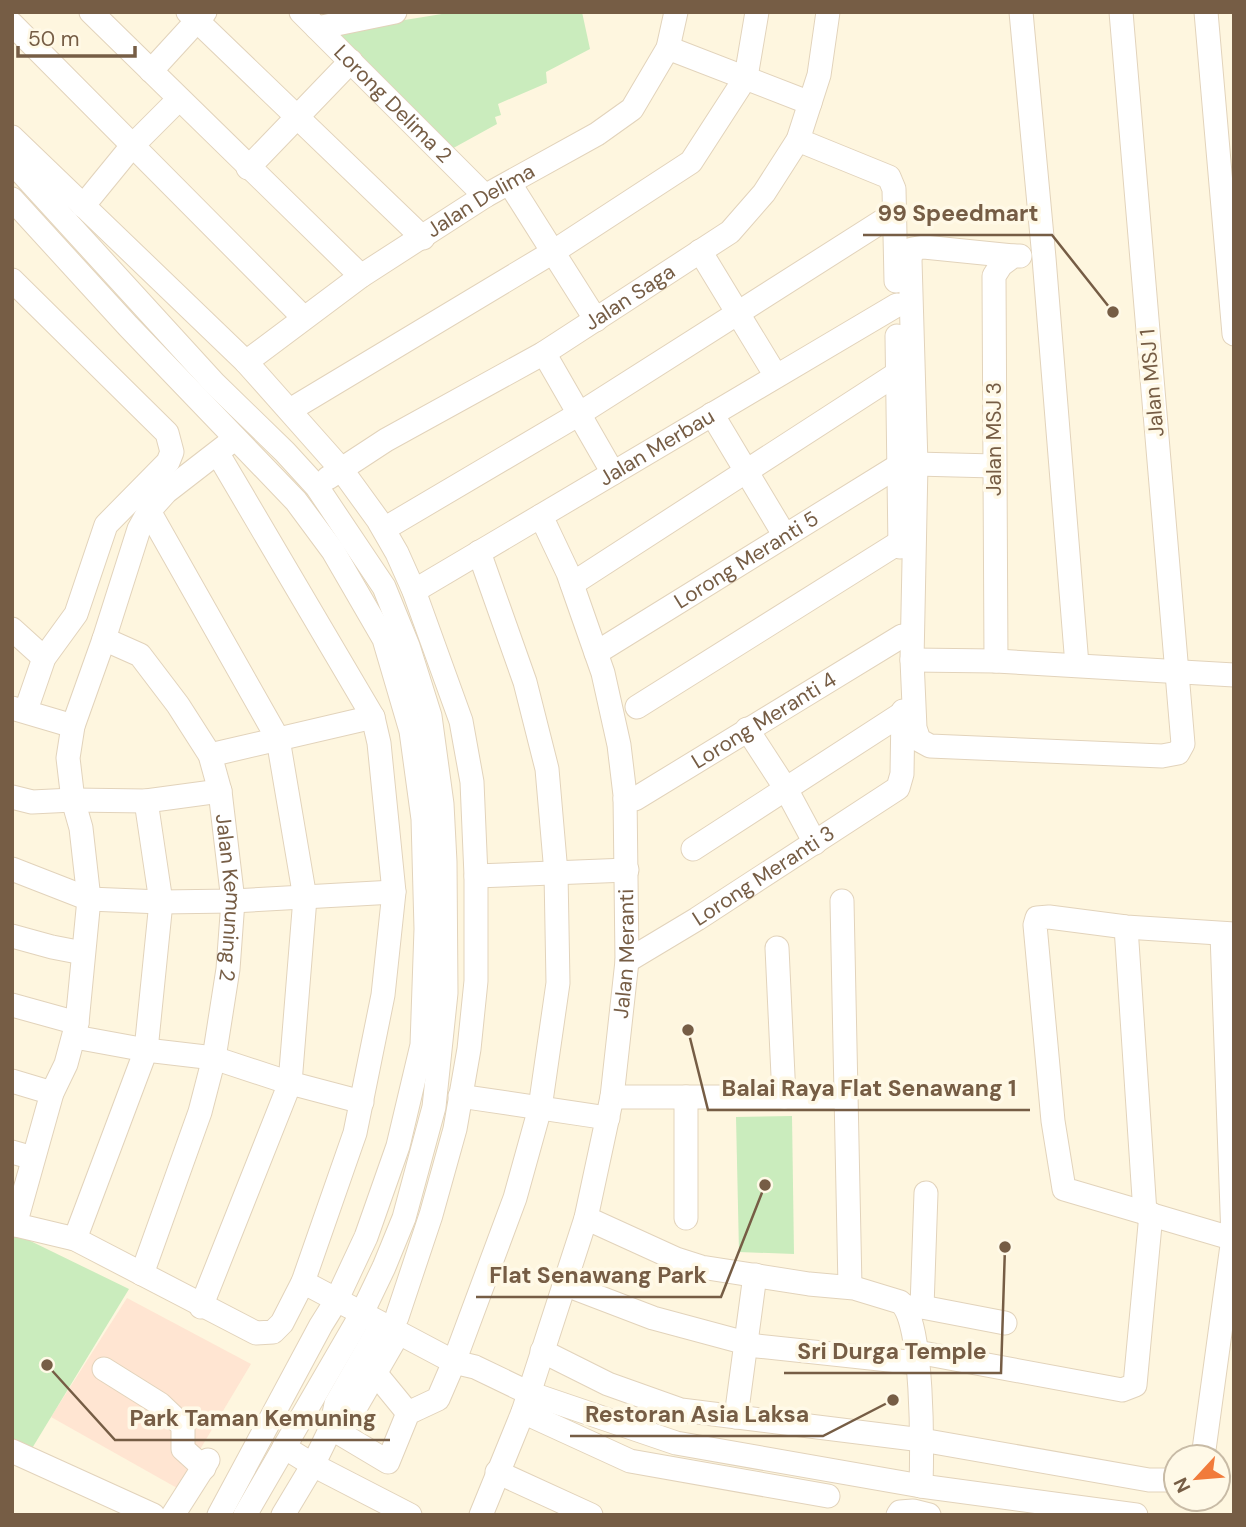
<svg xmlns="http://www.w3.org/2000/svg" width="1246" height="1527" viewBox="0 0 1246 1527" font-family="'DM Sans',sans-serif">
	<rect width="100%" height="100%" fill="#fef6df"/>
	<polygon fill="#ffe5d2" points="127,1298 251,1364 177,1488 51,1417"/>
	<g fill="#caecbd">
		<polygon points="454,12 582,12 590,49 546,72 547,83 498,104 501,115 495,117 497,124 448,151 325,33"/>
		<polygon points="792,1116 794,1254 739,1252 736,1117"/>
		<polygon points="12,1232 129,1289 31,1450 12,1441"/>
	</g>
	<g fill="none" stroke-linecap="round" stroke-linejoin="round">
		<g stroke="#e2d3bb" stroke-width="25">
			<g id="minor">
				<polyline points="91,12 361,276"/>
				<polyline points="188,12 423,238"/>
				<path id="s1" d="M301,12L485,196"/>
				<polyline points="1021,12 1044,258 1077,665"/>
				<polyline points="1206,12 1234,334"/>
				<polyline points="12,24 303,317"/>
				<polyline points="317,28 395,12"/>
				<polyline points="668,48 810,103"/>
				<polyline points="151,71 205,12"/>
				<polyline points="12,137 246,362 341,469 378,520 397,553 414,591 461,721 472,782 476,876 476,981 469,1049 455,1129 431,1215 397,1317"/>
				<polyline points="798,140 889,177 894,189 896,281"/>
				<polyline points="12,162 214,383 285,452 317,487 384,587 408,646 430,716 442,804 445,862 446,993 434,1107 404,1218 384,1267 361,1315 245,1515"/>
				<polyline points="248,168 351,61"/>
				<polyline points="510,184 596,320"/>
				<polyline points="12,199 128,326 296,501 333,551 384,639 411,731 423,819 426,929 422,1045 398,1146 366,1237 336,1301 321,1325 219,1515"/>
				<polyline points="83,206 132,146 179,99"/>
				<polyline points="700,251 776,376"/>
				<polyline points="1013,256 924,247 912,249 910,260 916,464 912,660 915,728 919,740 930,746 1162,756 1178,753 1183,744 1121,12"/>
				<polyline points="12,280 167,433 172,452 168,462 106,525 76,614 44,658 26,710"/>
				<polyline points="897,336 900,547"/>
				<polyline points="544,353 613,473"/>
				<path id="s2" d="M246,362L361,276L485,196L597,134L632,109L668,48L676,12"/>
				<polyline points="290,410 553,252 691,162 746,77 757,12"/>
				<polyline points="712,414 785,536"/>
				<path id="s3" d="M328,478L386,440L544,353L730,232L764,193L798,140L819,75L828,12"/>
				<polyline points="149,511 278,739 305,898 290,1083 201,1307"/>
				<polyline points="384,529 579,414 895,213"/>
				<polyline points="572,584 898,373"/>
				<path id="s4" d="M414,591L897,305"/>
				<polyline points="12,629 44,658"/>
				<path id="s5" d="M104,639L140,655L178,705L210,755L220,791L233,901L228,969L214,1058L200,1112L142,1274"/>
				<path id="s6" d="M596,653L898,466L916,464L994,466"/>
				<polyline points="912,660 996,661 1234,675"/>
				<polyline points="996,661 994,276 1001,265 1013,256 1020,256"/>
				<polyline points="637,707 900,542"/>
				<polyline points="12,708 73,726"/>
				<polyline points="747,729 786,789 815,843"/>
				<polyline points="210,755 373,717"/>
				<polyline points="12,797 32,802 73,800 146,801 220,791"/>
				<path id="s7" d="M625,799H635L902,636"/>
				<polyline points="693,849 903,713"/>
				<polyline points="12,869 89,899 161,902 233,901 394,892"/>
				<polyline points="476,876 627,870"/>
				<polyline points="842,901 850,1287"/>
				<polyline points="1126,927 1145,1213"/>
				<polyline points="1234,934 1126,927 1049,917 1037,918 1035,925 1053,1121 1064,1189 1234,1239"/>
				<polyline points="12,936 52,947 83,953"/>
				<polyline points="777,948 784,1097"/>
				<path id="s8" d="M627,961L697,919L898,788L902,774L903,711"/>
				<polyline points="12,1005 77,1023"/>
				<polyline points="75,1037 146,1050 214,1058 290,1083 362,1102"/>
				<polyline points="12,1081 52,1093"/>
				<polyline points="460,1096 608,1118"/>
				<polyline points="612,1097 846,1097"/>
				<polyline points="12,1152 33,1158"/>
				<path d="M586,1218L676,1259L701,1267L809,1284L854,1288L900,1302C924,1320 922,1453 921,1486"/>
				<polyline points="686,1218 686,1097"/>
				<polyline points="12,1224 75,1239 256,1333 273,1332 282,1323 303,1282 355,1133 383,995 394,892 379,743 373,717 218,454"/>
				<polyline points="15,1225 52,1093 66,1064 77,1023 89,899 81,828 73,800 68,758 73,726 104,639 139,529 149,511 166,492 228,444"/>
				<polyline points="75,1239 146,1050 161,902 146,801"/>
				<polyline points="303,1282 454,1362 475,1367 529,1393 676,1443 921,1486 1136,1515"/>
				<polyline points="564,1284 653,1318 757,1346 917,1363"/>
				<polyline points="907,1307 922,1307 1005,1323"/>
				<polyline points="922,1307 926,1193"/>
				<polyline points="542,1351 608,1384 681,1410 922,1440 1149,1480 1176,1480"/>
				<polyline points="917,1352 1122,1390 1135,1385 1151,1214"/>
				<polyline points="104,1369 160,1404 183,1426 183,1449 204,1468"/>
				<polyline points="376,1374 408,1413"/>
				<polyline points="523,1412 630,1461 828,1496"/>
				<polyline points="736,1417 755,1275"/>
				<polyline points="331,1428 388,1462 408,1413 438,1399 454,1362 515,1198 540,1108 558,983 556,873 547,769 525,682 479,552"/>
				<polyline points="331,1428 336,1404 381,1325"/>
				<polyline points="284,1447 313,1465 410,1515"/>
				<polyline points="12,1451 153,1515"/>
				<polyline points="1203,1457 1233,1238 1222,934"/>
				<polyline points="497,1472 591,1515"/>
				<polyline points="173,1515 208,1460"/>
				<polyline points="283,1515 313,1465 331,1428 350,1417 398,1334"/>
				<path id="s9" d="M481,1515L523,1412L586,1218L612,1097L627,961L625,795L619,745L603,673L568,573L541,516"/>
				<polyline points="898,1515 900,1512 913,1511 929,1515"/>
			</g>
		</g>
		<use href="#minor" stroke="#fff" stroke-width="23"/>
	</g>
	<g text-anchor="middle" stroke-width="7" stroke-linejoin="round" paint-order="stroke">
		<g font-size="21" fill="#765d45" stroke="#fff9e7">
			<text dy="7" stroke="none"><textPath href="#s1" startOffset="130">Lorong Delima 2</textPath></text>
			<text dy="7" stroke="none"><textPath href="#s2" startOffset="285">Jalan Delima</textPath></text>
			<text dy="7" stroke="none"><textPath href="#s3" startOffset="352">Jalan Saga</textPath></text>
			<text transform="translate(1152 383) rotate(-95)" y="7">Jalan MSJ 1</text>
			<text transform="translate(994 439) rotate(-90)" y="7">Jalan MSJ 3</text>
			<text dy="7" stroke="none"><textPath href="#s4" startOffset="282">Jalan Merbau</textPath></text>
			<text dy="7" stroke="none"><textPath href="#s6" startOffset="177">Lorong Meranti 5</textPath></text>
			<text dy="7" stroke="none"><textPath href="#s7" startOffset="161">Lorong Meranti 4</textPath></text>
			<text dy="7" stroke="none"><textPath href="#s8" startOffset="161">Lorong Meranti 3</textPath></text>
			<text dy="7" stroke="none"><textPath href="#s5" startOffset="306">Jalan Kemuning 2</textPath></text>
			<text dy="7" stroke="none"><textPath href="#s9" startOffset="583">Jalan Meranti</textPath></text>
		</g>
	</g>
	<path fill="none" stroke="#765d45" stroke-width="2.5" d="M1113 312L1052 235H863M688 1030L708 1110H1030M765 1185L721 1297H476M1005 1247L1001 1373H784M893 1400L823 1436H570M47 1365L115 1440H390"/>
	<g fill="#765d45" stroke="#fff9e7" stroke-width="2.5">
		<circle cx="1113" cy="312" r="7"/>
		<circle cx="688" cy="1030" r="7"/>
		<circle cx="765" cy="1185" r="7"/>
		<circle cx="1005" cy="1247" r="7"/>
		<circle cx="893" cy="1400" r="7"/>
		<circle cx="47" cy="1365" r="7"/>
	</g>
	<g font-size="23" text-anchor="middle" font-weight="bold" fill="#765d45" stroke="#fff9e7" stroke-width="7" stroke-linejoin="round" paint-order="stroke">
		<text x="958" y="221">99 Speedmart</text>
		<text x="869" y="1096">Balai Raya Flat Senawang 1</text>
		<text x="598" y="1283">Flat Senawang Park</text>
		<text x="892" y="1359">Sri Durga Temple</text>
		<text x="697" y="1422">Restoran Asia Laksa</text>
		<text x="253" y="1426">Park Taman Kemuning</text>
	</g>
	<rect width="1246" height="1527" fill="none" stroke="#765d45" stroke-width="28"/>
	<g transform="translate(1197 1478) rotate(244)"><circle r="33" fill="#fff9e7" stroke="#c8bba6" stroke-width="2"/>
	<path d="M0-5L12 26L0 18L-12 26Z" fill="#f17b3b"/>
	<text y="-10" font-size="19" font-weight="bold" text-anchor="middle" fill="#765d45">N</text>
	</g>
	<path d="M18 46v10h117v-10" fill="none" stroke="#765d45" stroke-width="3.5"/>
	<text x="28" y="46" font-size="21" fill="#765d45" stroke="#fff9e7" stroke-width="5" paint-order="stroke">50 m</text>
</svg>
